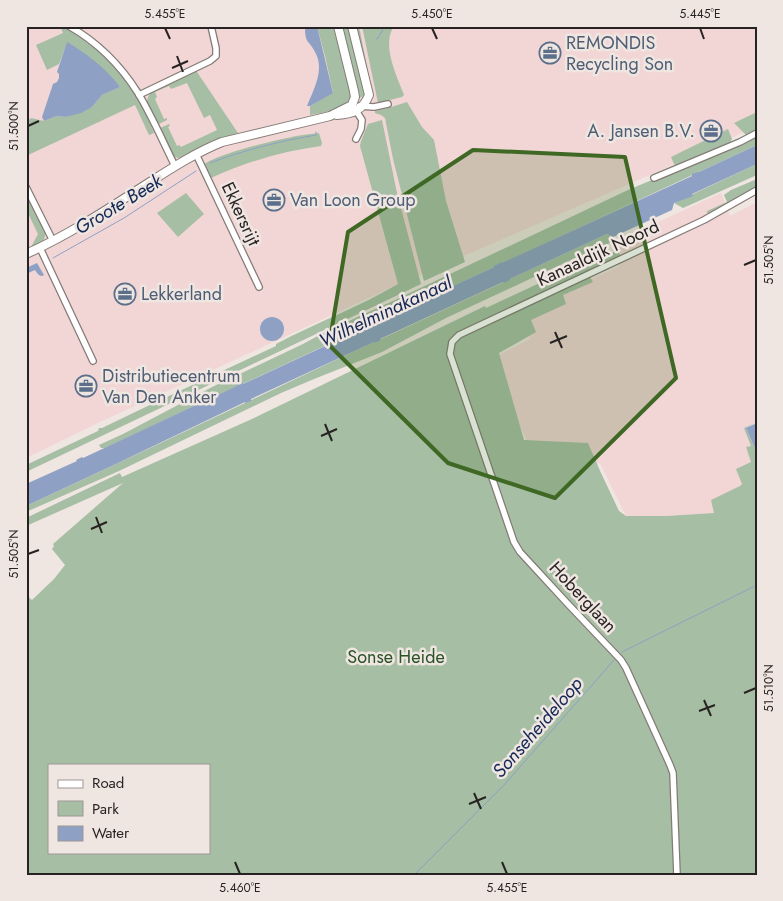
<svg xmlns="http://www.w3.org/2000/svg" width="783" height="901" viewBox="0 0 783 901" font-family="Jost,sans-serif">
	<rect width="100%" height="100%" fill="#efe5e1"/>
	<g fill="#f1d6d5">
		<polygon points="26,26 321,26 325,40 371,26 757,26 757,126 675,164 388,289 100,422 26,458"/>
		<polygon points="721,193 730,216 757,202 757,422 744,428 752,447 746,447 751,462 742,484 715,513 666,516 626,516 600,463 597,464 531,448 487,361 530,339 519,312 620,266 613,243"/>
	</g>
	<g fill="#a6bea3" fill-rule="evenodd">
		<path d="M60,26H63C90,44 117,63 134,91C142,104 148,119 154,133L149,135L135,105L26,156V122L31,118L44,121L57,116L65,117L92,107L102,95L120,87L107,73L67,43L59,64L47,70L36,45L63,33Z"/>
		<path d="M317,26H333L351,96C346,111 324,112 310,115V106L333,92L325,56Z"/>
		<polygon points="340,26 348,26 364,94 364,96 359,98 358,95"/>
		<polygon points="354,26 359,26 371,87"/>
		<path d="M362,26H394C381,45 397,76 404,95L402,97L378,103Z"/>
		<path d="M194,72H197L238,133L206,145L183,157L178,158L173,156L160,131V128L169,124L170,126L168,127L177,146L179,145L181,147L217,130L210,115L204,118L187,83L171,89L169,86L155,92L157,97L155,99L164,119L167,118V120L159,124L156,123C150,111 142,105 151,92Z"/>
		<polygon points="407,102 422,127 434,140 446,201 465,262 424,281 419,262 393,159 385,118 381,115 375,113 375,111 385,109"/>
		<polygon points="757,112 757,131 746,135 734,123"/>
		<path d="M382,120L397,193L421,284L26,472V465L98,431L99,428H102L156,402L276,346V344C316,323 359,307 398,284L360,146L361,141L368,124Z"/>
		<polygon points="728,129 732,139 730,143 675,165 674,164 671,157"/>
		<path d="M319,133L322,143L321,146C283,151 246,162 211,178L204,164C220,155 239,150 257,145C277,140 297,135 319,133Z"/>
		<polygon points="757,136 757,145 501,264 502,263 496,265 496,266 105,448 101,448 99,445 123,434 212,387 303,344 325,332 395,300 628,190"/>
		<polygon points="757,164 757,175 683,208 674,203"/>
		<polygon points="757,179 757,186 730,204 708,215 707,211 727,202 724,195 731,190"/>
		<path d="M26,193L45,233C46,243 37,245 30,249L38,234L26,209Z"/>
		<polygon points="186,193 204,214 178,237 157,213"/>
		<path d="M607,234L613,237L614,240L612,242L577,257L446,318L382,352L314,379L281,393L119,471L26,512V506C143,452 259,396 376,341L375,343L380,340H379Z"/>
		<path d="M614,252L619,253L620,255L618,259L538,301L590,277L593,282L563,295L566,304L531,320L536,332L499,353L524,440L588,443L601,473L619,511L626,516H666L714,513L711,500L740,486L742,484L736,469L751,462L746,447L751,446L744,428L757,422L746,428L757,453V875H26V595L32,600L54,579L65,565L52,549L54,546L53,544L123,483L26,526V518L120,473L122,477L252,419L485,306L486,308L576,266L609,253ZM49,765H209V852H49Z"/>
	</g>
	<g fill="#8ea1c5">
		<path d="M305,26H317L333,93L310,106H307C314,89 325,69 315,52C313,48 311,45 308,42C305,38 305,31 305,26Z"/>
		<path d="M67,42C87,54 106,68 120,87L102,95L92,107L81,113L65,117L57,116L44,121L42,117L53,84L57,82L59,78V74L57,72Z"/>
		<polygon points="757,145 757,164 692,194 693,196 674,203 672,210 613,237 607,234 510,279 510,280 504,283 503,282 380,339 381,340 375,343 374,342 251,399 251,401 245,403 245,402 116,464 26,506 26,484 77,461 76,460 82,457 83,458 237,386 237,385 243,383 243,384 366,327 366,325 372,323 373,323 494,267 494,266 502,262 502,263 692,176 692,174 698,172 699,172"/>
		<path d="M37,263L44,275C40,278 37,273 35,270L26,274V268Z"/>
		<circle cx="272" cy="329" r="12"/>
		<polygon points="757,423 757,453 746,428"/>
	</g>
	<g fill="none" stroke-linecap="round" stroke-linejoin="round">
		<g stroke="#8ea1c5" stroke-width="1">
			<polyline points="376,39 378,38 385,26"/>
			<path d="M210,163C244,150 281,141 316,135V132"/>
			<polyline points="53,258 124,218 196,171"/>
			<polyline points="622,652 757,585"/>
			<polyline points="414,875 504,785 615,659"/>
		</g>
		<g stroke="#847b77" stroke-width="8">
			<g id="minor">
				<path d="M69,26C97,42 121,66 138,93C152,116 163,142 175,166"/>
				<polyline points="139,95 210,61 216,56 216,48 211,26"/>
				<polyline points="359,106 374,107 388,104"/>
				<polyline points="355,109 362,120 361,129 356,139"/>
				<polyline points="196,154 259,287"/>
				<polyline points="654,178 740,142 757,133"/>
				<polyline points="26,187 53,241"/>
				<polyline points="40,248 93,361"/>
				<polyline points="677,875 673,773 670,765 626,668 621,660 567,603 520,552 514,542 450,354 452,342 459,335 704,220 757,190"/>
			</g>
		</g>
		<g stroke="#847b77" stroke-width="10">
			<g id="major">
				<path d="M337,115C353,114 363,110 369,95L352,26"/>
				<path d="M26,254C66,236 102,213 139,189C166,172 192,154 222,142L330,116L352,105L355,97L354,91L338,26"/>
			</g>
		</g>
		<use href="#minor" stroke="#fff" stroke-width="5.5"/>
		<use href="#major" stroke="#fff" stroke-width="8"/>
	</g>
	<path fill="#3f6824" fill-opacity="0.2" stroke="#3f6824" stroke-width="4" stroke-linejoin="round" d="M473,150L625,157L676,378L555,498L448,463L329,345L348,232Z"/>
	<path fill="none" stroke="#272322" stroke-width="2" d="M165,28L170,39M432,28L437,39M700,28L704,39M177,56L183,72M172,68L188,61M28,126L39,121M744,265L756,260M555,332L562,348M550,343L567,336M325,424L332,441M321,436L337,429M96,517L102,533M91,529L107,522M28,554L39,550M744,693L756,688M704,700L711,716M699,711L715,705M474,793L481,809M469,804L486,797M235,862L240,874M502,862L507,874"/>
	<defs>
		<g id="office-ring" transform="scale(1.125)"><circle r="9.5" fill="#efe5e1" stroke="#5c6f8a" stroke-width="1.5"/><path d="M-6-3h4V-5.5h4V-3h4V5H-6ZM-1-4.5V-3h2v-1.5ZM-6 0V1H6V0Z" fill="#5c6f8a"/></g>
	</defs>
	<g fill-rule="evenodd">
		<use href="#office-ring" x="550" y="53"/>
		<use href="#office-ring" x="711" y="131"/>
		<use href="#office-ring" x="274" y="200"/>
		<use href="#office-ring" x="125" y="294"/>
		<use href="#office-ring" x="86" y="386"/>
	</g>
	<g text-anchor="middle" stroke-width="5" stroke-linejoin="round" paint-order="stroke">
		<g font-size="18" fill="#4e5e75" stroke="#efe5e1" text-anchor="start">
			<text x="566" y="49">REMONDIS<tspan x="566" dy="21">Recycling Son</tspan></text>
			<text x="695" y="137" text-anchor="end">A. Jansen B.V.</text>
			<text x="290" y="206">Van Loon Group</text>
			<text x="141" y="300">Lekkerland</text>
			<text x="102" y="382">Distributiecentrum<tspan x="102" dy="21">Van Den Anker</tspan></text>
		</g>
		<g font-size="18" fill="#272322" stroke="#efe5e1">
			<text transform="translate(241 214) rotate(65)" y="6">Ekkersrijt</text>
			<text transform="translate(598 253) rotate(-25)" y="6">Kanaaldijk Noord</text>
			<text transform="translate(583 597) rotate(47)" y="6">Hoberglaan</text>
		</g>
		<g font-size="18" fill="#285326" stroke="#efe5e1">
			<text x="396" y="663">Sonse Heide</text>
		</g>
		<g font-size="19" font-style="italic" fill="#132855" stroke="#efe5e1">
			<text transform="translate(118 204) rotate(-31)" y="7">Groote Beek</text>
			<text transform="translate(385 311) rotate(-25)" y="7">Wilhelminakanaal</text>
			<text transform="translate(537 727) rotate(-49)" y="7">Sonseheideloop</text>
		</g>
	</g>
	<rect width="783" height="901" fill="none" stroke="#efe5e1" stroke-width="55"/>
	<rect x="48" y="764" width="162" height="90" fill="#efe5e1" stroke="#9f9795"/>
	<rect x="58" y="780" width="25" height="8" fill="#ffffff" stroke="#9f9795"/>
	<text x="92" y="788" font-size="15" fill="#272322">Road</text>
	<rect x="58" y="801" width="25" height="15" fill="#a6bea3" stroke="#9f9795"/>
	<text x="92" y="814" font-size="15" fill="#272322">Park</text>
	<rect x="58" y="826" width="25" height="15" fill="#8ea1c5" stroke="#9f9795"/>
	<text x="92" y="838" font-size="15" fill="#272322">Water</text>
	<rect x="28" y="28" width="728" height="846" fill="none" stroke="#272322" stroke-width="2"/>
	<g font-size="12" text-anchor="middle" fill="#272322">
		<text x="165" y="18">5.455°E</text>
		<text x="432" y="18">5.450°E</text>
		<text x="700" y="18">5.445°E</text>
		<text transform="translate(14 126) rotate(-90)" y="4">51.500°N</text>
		<text transform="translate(769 260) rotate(-90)" y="4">51.505°N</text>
		<text transform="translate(14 554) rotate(-90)" y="4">51.505°N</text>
		<text transform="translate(769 688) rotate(-90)" y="4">51.510°N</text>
		<text x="240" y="892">5.460°E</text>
		<text x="507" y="892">5.455°E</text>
	</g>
</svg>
